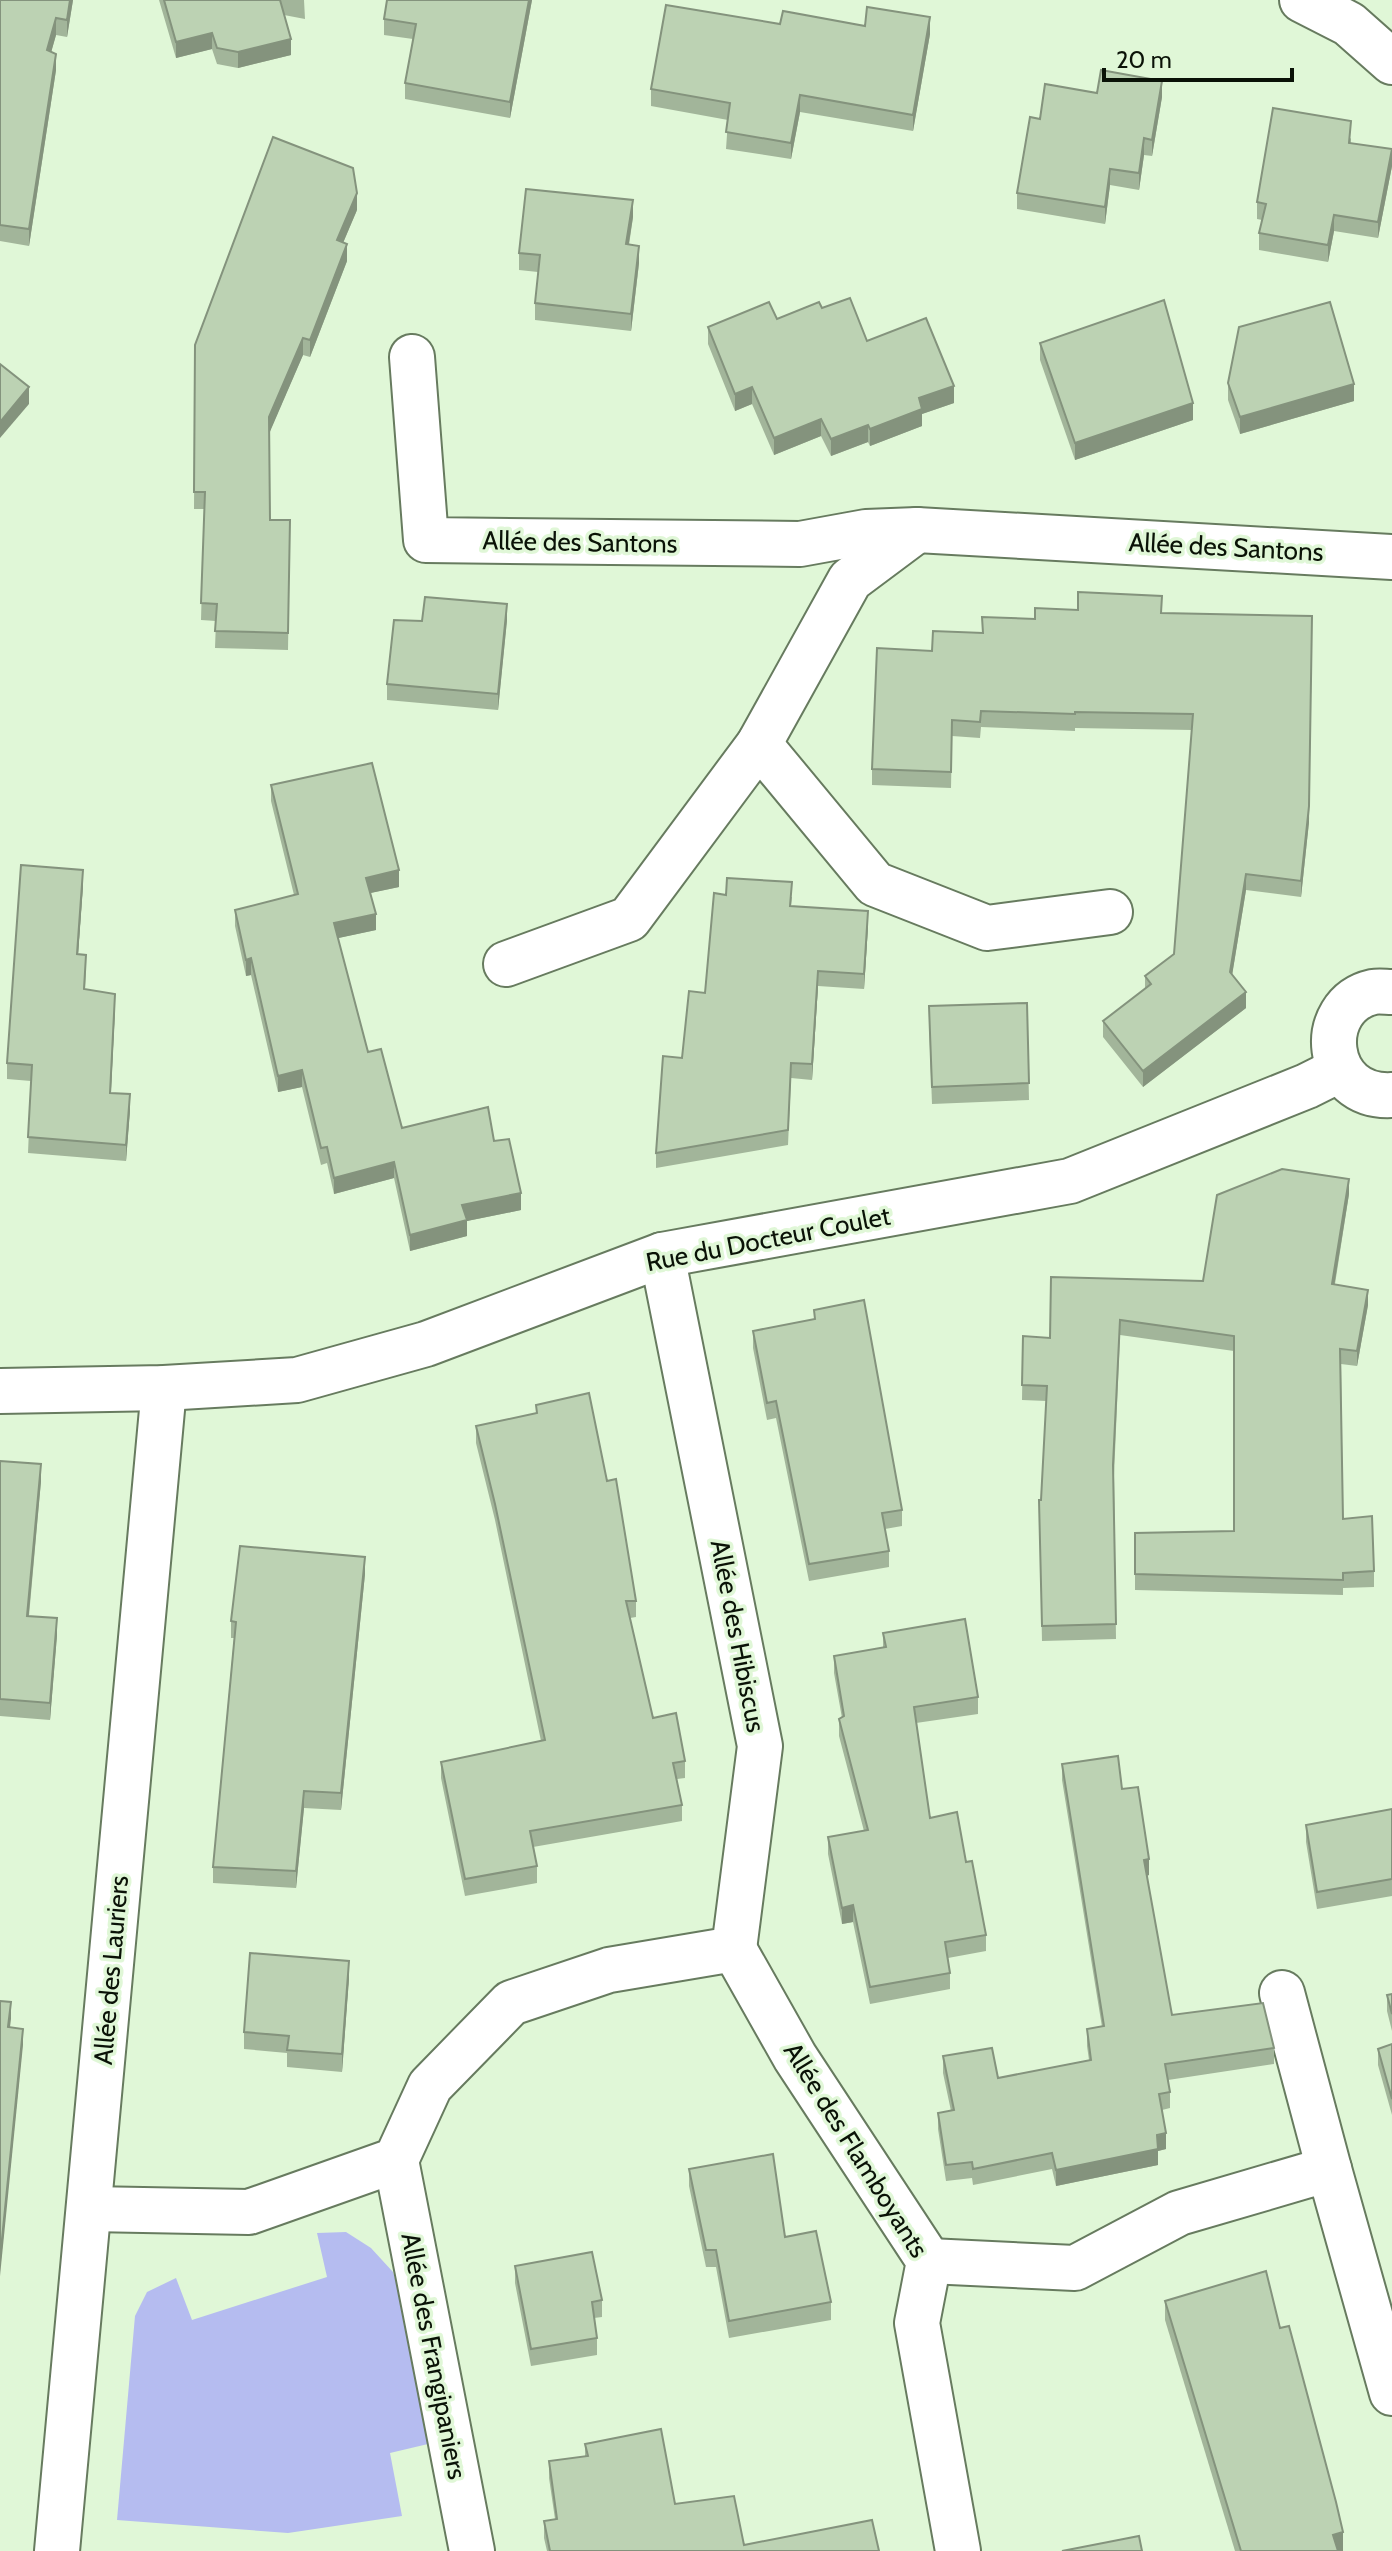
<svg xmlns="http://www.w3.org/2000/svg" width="1392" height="2551" viewBox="0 0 1392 2551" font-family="Cabin,sans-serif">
	<rect width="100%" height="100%" fill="#e0f7d7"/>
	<polygon fill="#b5bcf0" points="346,2232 371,2248 393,2272 407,2318 428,2444 390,2453 402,2516 288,2533 117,2520 135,2316 147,2292 176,2278 192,2320 327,2277 317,2233"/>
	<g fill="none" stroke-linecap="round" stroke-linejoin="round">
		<g stroke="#677b5f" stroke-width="48">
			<g id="minor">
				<polyline points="1302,0 1349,24 1392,62"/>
				<polyline points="412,357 426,540 800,544 866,532 917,530 1392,557"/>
				<polyline points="759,744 875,884 987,928 1110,912"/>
				<polyline points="506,964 629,919 759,744 850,580 917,530"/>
				<path d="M1392,992C1386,992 1379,991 1373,992C1315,1005 1322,1099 1392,1095"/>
				<polyline points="0,1391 164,1388 297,1380 426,1344 662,1255 1070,1181 1307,1086 1339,1070"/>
				<polyline points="734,1949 795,2057 929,2261 917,2323 958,2551"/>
				<polyline points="1282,1993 1329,2169"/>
				<polyline points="396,2160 472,2551"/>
				<polyline points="90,2209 249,2212 396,2160 430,2086 511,2003 609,1970 734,1949 760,1746 662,1255"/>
				<polyline points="929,2261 1075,2268 1179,2213 1329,2169 1392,2393"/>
				<polyline points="57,2551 164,1388"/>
			</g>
		</g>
		<use href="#minor" stroke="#fff" stroke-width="44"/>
	</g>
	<g fill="#a2b59a">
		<polygon points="0,0 73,0 67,37 56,35 51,52 56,70 29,246 0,241"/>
		<polygon points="159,0 304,0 305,19 284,15 291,55 238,68 217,64 212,49 176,58"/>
		<polygon points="387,0 532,0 510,118 405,99 405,83 413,39 384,35 384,19"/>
		<polygon points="780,24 865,26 930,34 913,131 800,112 791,159 726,149 728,120 651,106 651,89"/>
		<polygon points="1097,93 1162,97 1152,156 1144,155 1139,190 1110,185 1105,224 1017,209 1017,193 1040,119"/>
		<polygon points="1351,138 1351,143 1392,166 1378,238 1334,231 1328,262 1259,250 1259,233 1262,220 1257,219 1257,202"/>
		<polygon points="357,210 343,243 347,261 310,357 303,355 269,433 270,520 290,520 288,650 215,648 216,621 201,620 204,509 194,509 195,345"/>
		<polygon points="633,217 629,245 639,263 631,331 535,320 535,303 538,272 519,270 519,253"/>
		<polygon points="822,308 867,341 954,403 922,414 922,426 870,446 868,442 831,456 821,436 774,455 752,404 735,411 708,344 708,327 777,319"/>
		<polygon points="1040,343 1193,420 1075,460 1040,360"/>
		<polygon points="1228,383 1354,401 1240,434 1228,400"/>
		<polygon points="1162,613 1309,822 1301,897 1246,890 1232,975 1246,1008 1143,1087 1103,1037 1103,1021 1145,989 1145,976 1174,954 1192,730 1075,728 1075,731 981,727 980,738 952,736 951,788 872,785 872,769 932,651 982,633 1035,619"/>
		<polygon points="507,620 498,710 387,700 387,684 422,621"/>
		<polygon points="271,785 399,887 370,893 376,930 338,938 368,1052 402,1128 494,1141 521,1210 467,1221 467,1236 410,1251 394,1178 334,1194 327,1163 321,1165 302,1087 278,1092 251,975 246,976 235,926 235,910 294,895 271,801"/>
		<polygon points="83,886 78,954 86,971 85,989 115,1009 111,1093 130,1110 126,1161 28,1153 31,1081 7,1079 7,1063"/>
		<polygon points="726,895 792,897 791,906 868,926 864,989 818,986 812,1080 791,1078 788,1145 656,1168 656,1153 682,1058 705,993"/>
		<polygon points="1027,1003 1029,1100 932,1104 929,1023"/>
		<polygon points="1349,1194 1335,1284 1368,1305 1357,1366 1341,1364 1343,1519 1374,1571 1374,1587 1343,1588 1343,1595 1135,1590 1135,1533 1234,1531 1234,1351 1120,1335 1114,1476 1116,1639 1042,1641 1039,1500 1041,1500 1047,1401 1022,1400 1023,1336 1050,1338 1203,1281"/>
		<polygon points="814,1310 902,1510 902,1526 885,1529 889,1551 889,1567 809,1581 776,1418 767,1420 753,1348 753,1331 814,1319"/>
		<polygon points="476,1426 607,1481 636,1601 636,1617 630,1618 653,1718 685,1761 685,1778 677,1779 682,1805 682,1821 533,1847 537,1866 537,1883 465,1896 441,1778 441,1762 541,1741 495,1520 476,1443"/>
		<polygon points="0,1461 41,1481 29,1616 57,1635 50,1720 0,1716"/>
		<polygon points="365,1574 341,1810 304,1808 296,1888 213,1883 213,1867 234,1638 231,1638 231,1621"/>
		<polygon points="883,1633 978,1697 978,1714 916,1723 930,1818 966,1862 986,1935 986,1951 948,1958 950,1973 950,1989 870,2004 853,1922 842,1924 828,1854 828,1837 864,1831 839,1736 839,1719 842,1718 834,1673 834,1656 883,1648"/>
		<polygon points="1062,1764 1122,1789 1149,1875 1147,1876 1172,2015 1274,2048 1274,2064 1168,2080 1170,2092 1170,2108 1162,2110 1166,2149 1158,2151 1158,2165 1056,2186 1052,2169 973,2185 972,2178 946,2181 938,2129 938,2113 951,2111 943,2073 943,2056 998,2078 1089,2060 1087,2046 1087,2029 1102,2027 1062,1780"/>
		<polygon points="1392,1809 1392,1896 1317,1909 1306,1842 1306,1825"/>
		<polygon points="349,1978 342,2072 287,2067 287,2053 244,2049 244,2032"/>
		<polygon points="1392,1994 1392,2031 1387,2011 1387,1995"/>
		<polygon points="1392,2044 1392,2115 1378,2065 1378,2049"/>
		<polygon points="689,2169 785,2237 831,2302 831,2320 729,2338 716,2267 706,2267 689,2186"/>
		<polygon points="515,2266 602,2300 602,2317 594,2318 597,2338 597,2355 531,2366 515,2283"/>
		<polygon points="1165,2301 1280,2328 1343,2551 1235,2551 1165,2320"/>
		<polygon points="585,2444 675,2504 744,2545 879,2551 547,2551 544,2538 544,2521 555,2519 549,2478 549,2461 585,2457"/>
	</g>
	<g fill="#84937d">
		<polygon points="70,0 73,0 67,37 67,20"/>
		<polygon points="529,0 532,0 510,118 510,102"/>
		<polygon points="930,17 930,34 913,131 913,115"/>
		<polygon points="56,18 56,35 47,67 47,50"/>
		<polygon points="212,33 212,49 176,58 176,42"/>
		<polygon points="291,39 291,55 238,68 238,52"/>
		<polygon points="56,54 56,70 29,246 29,229"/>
		<polygon points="1162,81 1162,97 1152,156 1152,140"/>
		<polygon points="800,95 800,112 791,159 791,143"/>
		<polygon points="1144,138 1144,155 1139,190 1139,173"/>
		<polygon points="1392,149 1392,166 1378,238 1378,222"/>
		<polygon points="1110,169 1110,185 1105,224 1105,207"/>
		<polygon points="357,193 357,210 337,257 337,240"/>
		<polygon points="633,200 633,217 626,261 626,244"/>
		<polygon points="1334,215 1334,231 1328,262 1328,245"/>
		<polygon points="347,244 347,261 310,357 310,340"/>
		<polygon points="639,246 639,263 631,331 631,314"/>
		<polygon points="303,338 303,355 269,434 269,417"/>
		<polygon points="1354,384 1354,401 1240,434 1240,417"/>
		<polygon points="954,386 954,403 922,414 922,426 870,446 870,429 919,398"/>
		<polygon points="29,387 29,404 0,438 0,422"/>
		<polygon points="752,387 752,404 735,411 735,394"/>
		<polygon points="1193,403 1193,420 1075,460 1075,443"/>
		<polygon points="821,419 821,436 774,455 774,438"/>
		<polygon points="868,425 868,442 831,456 831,439"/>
		<polygon points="507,604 507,620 498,710 498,694"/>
		<polygon points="1312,632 1309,822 1301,897 1301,881"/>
		<polygon points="83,870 83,886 77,970 77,954"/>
		<polygon points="399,870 399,887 366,894 366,878"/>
		<polygon points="1246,874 1246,890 1230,988 1230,972"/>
		<polygon points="868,911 868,926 864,989 864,974"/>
		<polygon points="376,914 376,930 334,939 334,923"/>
		<polygon points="251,958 251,975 246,976 246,960"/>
		<polygon points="818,971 818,986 812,1080 812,1064"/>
		<polygon points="1246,992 1246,1008 1143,1087 1143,1071"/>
		<polygon points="115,994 115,1009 110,1108 110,1093"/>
		<polygon points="302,1070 302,1087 278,1092 278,1076"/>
		<polygon points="130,1094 130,1110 126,1161 126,1145"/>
		<polygon points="394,1162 394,1178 334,1194 334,1178"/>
		<polygon points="1349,1179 1349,1194 1332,1299 1332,1284"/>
		<polygon points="521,1193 521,1210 467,1221 467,1236 410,1251 410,1235 462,1205"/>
		<polygon points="1368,1290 1368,1305 1357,1366 1357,1351"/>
		<polygon points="41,1464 41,1481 27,1633 27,1616"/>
		<polygon points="365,1557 365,1574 341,1810 341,1793"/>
		<polygon points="57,1618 57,1635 50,1720 50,1703"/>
		<polygon points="304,1791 304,1808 296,1888 296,1871"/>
		<polygon points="1149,1859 1149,1875 1144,1876 1144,1860"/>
		<polygon points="853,1905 853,1922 842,1924 842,1908"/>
		<polygon points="349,1961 349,1978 342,2072 342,2054"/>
		<polygon points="11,2002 11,2019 8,2044 8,2027"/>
		<polygon points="23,2029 23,2045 0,2276 0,2259"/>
		<polygon points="1166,2133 1166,2149 1158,2151 1158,2165 1056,2186 1056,2170"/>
		<polygon points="1343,2532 1343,2551 1333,2551 1333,2535"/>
	</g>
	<g fill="#bcd2b3" stroke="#84937d" stroke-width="2">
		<polygon points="0,0 70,0 67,20 56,18 47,50 56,54 29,229 0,225"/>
		<polygon points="164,0 280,0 291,39 238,52 217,48 212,33 176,42"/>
		<polygon points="387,0 529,0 510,102 405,83 416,24 384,19"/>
		<polygon points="666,5 780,24 783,11 865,26 867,7 930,17 913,115 800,95 791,143 726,132 730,103 651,89"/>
		<polygon points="1101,70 1162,81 1152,140 1144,138 1139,173 1110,169 1105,207 1017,193 1030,117 1040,119 1045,84 1097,93"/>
		<polygon points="1273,108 1351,121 1349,143 1392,149 1378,222 1334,215 1328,245 1259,233 1266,204 1257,202"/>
		<polygon points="273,137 353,168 357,193 337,240 347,244 310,340 303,338 269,417 270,520 290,520 288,633 215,631 217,604 201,603 205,492 194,492 195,345"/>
		<polygon points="526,189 633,200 626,244 639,246 631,314 535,303 540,255 519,253"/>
		<polygon points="850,298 867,341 926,318 954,386 919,398 922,409 870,429 868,425 831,439 821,419 774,438 752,387 735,394 708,327 769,302 777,319 819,302 822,308"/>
		<polygon points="1164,300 1193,403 1075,443 1040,343"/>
		<polygon points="1330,302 1354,384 1240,417 1228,383 1239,327"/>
		<polygon points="0,364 29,387 0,422"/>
		<polygon points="1078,592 1162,596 1161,613 1312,616 1309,806 1301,881 1246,874 1230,972 1246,992 1143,1071 1103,1021 1151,984 1145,976 1174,954 1193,714 1075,712 1075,714 981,711 980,722 952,720 951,772 872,769 877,648 932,651 933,631 983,633 982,617 1035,619 1035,608 1078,610"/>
		<polygon points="425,597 507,604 498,694 387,684 394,620 422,621"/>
		<polygon points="372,763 399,870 366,878 376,914 334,923 368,1052 381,1049 402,1128 488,1107 494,1141 509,1139 521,1193 462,1205 467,1220 410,1235 394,1162 334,1178 327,1147 321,1148 302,1070 278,1076 251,958 246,960 235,910 298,894 271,785"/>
		<polygon points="21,865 83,870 77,954 86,955 84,989 115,994 110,1093 130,1094 126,1145 28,1137 32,1065 7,1063"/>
		<polygon points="727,878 792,882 790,906 868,911 864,974 818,971 812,1064 791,1063 788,1130 656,1153 663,1056 682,1058 689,991 705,993 714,893 726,895"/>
		<polygon points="1027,1003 1029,1083 932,1087 929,1006"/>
		<polygon points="1282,1169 1349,1179 1332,1284 1368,1290 1357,1351 1340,1349 1343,1519 1372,1516 1374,1571 1343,1573 1343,1580 1135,1574 1135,1533 1234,1531 1234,1336 1120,1320 1113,1465 1116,1624 1042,1626 1039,1500 1041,1500 1047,1386 1022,1385 1023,1336 1050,1338 1051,1277 1203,1281 1217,1195"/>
		<polygon points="864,1300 902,1510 882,1513 889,1551 809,1564 776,1401 767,1403 753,1331 815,1319 814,1310"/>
		<polygon points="589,1393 607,1481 616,1479 636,1601 626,1601 653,1718 676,1713 685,1761 673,1763 682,1805 530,1831 537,1866 465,1879 441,1762 545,1740 495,1504 476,1426 537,1413 536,1405"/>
		<polygon points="0,1461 41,1464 27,1616 57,1618 50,1703 0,1699"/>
		<polygon points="240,1546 365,1557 341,1793 304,1791 296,1871 213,1867 236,1622 231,1621"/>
		<polygon points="965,1619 978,1697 914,1707 930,1818 957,1812 966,1862 972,1861 986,1935 945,1942 950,1973 870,1987 853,1905 842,1908 828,1837 868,1830 839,1719 844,1716 834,1656 886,1647 883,1633"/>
		<polygon points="1118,1756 1122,1789 1138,1787 1149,1859 1144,1860 1172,2015 1263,2003 1274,2048 1165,2064 1170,2092 1159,2094 1166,2133 1157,2135 1158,2149 1056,2170 1052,2153 973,2169 972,2162 946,2165 938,2113 954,2110 943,2056 992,2048 998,2078 1091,2060 1087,2029 1104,2026 1062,1764"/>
		<polygon points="1392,1809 1392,1879 1317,1892 1306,1825"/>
		<polygon points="250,1953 349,1961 342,2054 287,2050 289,2036 244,2032"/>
		<polygon points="1392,1994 1392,2014 1387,1995"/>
		<polygon points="0,2001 11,2002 8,2027 23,2029 0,2259"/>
		<polygon points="1392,2044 1392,2099 1378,2049"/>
		<polygon points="773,2154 785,2237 816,2231 831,2302 729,2321 716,2250 706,2250 689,2169"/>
		<polygon points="592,2252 602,2300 592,2302 597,2338 531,2349 515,2266"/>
		<polygon points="1266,2271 1280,2328 1289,2326 1336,2502 1343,2532 1333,2535 1338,2551 1241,2551 1165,2301"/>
		<polygon points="661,2429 675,2504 734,2496 744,2545 872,2520 879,2551 550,2551 544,2521 557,2519 549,2461 588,2456 585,2444"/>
		<polygon points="1139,2536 1142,2551 1062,2551"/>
	</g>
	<g text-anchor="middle" stroke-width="7" stroke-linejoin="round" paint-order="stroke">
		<g font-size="26" fill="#0a1207" stroke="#e0f7d7">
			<text transform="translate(580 542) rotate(1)" y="9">Allée des Santons</text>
			<text transform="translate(1226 547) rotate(3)" y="9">Allée des Santons</text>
			<text transform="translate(768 1239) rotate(-11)" y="9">Rue du Docteur Coulet</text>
			<text transform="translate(738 1636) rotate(79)" y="9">Allée des Hibiscus</text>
			<text transform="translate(111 1970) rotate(-85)" y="9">Allée des Lauriers</text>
			<text transform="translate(856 2150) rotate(58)" y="9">Allée des Flamboyants</text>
			<text transform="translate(434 2356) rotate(79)" y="9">Allée des Frangipaniers</text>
		</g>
	</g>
	<path d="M1104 68v12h188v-12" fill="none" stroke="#0a1207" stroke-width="4"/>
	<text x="1116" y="68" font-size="24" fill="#0a1207" stroke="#e0f7d7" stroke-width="6" paint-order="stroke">20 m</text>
</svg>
